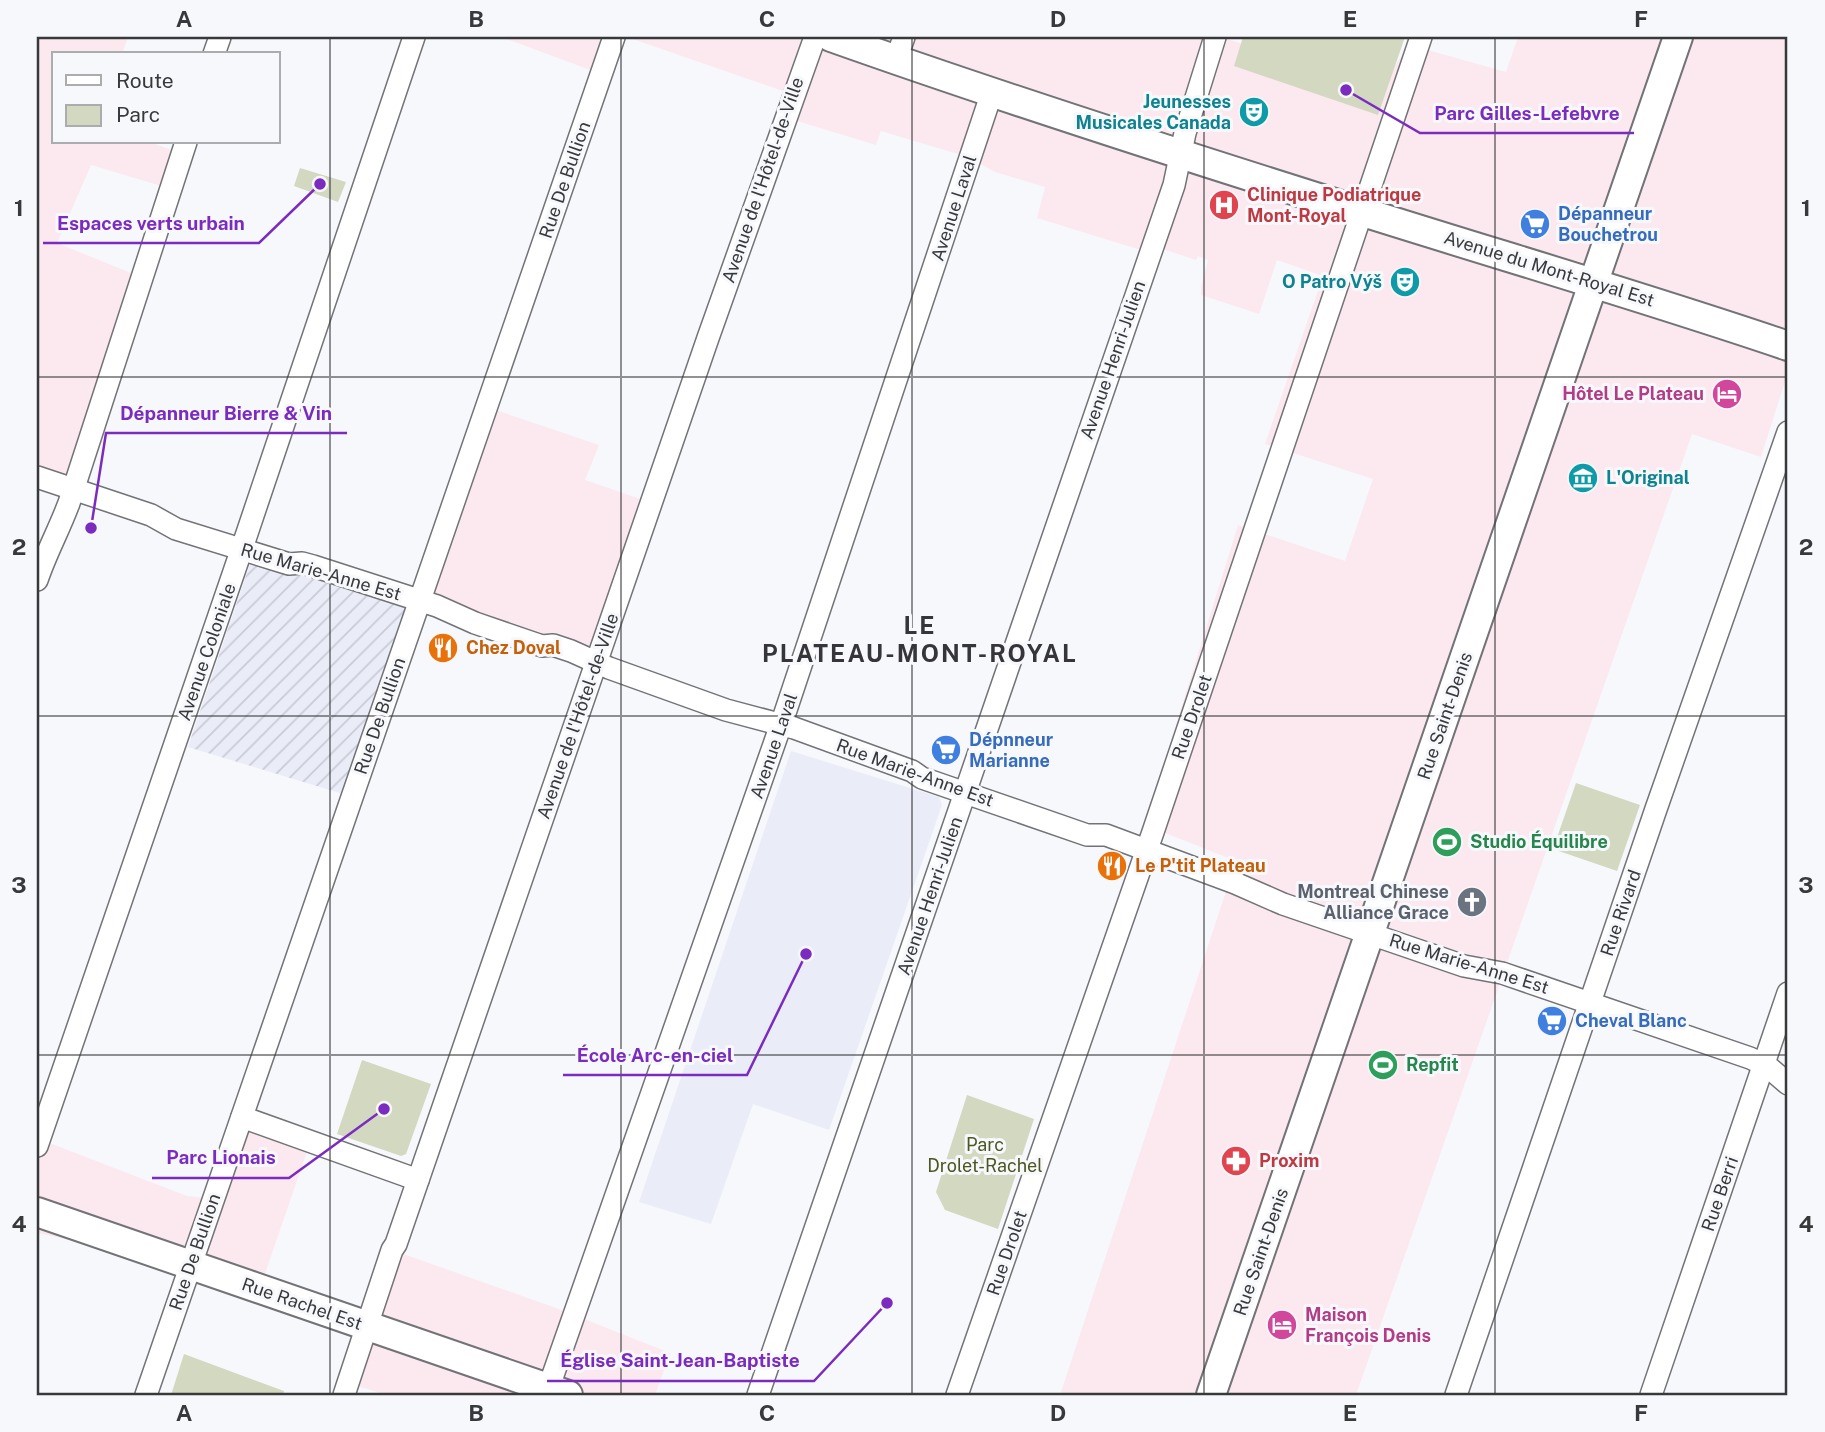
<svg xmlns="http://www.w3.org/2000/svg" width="1825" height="1432" viewBox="0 0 1825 1432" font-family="'Public Sans',sans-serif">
	<defs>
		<pattern id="industrial-furrows" width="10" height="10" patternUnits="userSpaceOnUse" patternTransform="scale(1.75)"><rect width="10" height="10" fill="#eaecf8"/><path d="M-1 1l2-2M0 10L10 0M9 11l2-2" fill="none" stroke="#c9cbd5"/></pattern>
	</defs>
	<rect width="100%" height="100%" fill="#f7f8fc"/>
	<g fill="#fce8ef">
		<polygon points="37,37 128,37 122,54 54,54 54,142 149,142 189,156 175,190 91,165 57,243 131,273 66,481 37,471"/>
		<polygon points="501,37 625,37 612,78"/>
		<polygon points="627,37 1221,37 1379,87 1410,45 1506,72 1518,37 1788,37 1788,141 1785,148 1788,150 1788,372 1761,457 1692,434 1356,1395 1060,1395 1236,861 1145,825 1238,525 1345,561 1373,479 1265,444 1323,276 1277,260 1259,314 1201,295 1201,287 1208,260 1198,256 1196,260 1163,249 1141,250 1037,218 1045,187 995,172 968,157 881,131 876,145 794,120 803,98"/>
		<polygon points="487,407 599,445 585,480 652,503 596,662 420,601"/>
		<polygon points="243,1118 311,1140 260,1288 369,1326 392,1250 559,1309 670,1353 655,1395 387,1395 351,1384 369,1328 189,1265 37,1233 37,1141 39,1139 187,1196 216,1199"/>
	</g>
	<polygon fill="url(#industrial-furrows)" points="252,558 414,607 343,794 188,747"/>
	<polygon fill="#eaecf8" points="791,751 939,797 942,805 829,1130 753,1104 711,1224 639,1202"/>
	<g fill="#d3d8c1">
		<polygon points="1243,37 1405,37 1378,115 1234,66"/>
		<polygon points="300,168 346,182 338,202 294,186"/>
		<polygon points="1576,783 1640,805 1617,871 1553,849"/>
		<polygon points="362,1060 431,1084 406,1154 401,1156 337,1134"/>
		<polygon points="967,1095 1034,1119 998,1229 945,1210 936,1192"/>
		<polygon points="184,1354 284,1391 283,1395 171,1395"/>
	</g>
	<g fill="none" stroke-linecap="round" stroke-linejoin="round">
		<g stroke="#727376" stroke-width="24">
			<g id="street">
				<polyline points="214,54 220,37"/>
				<polyline points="896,60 904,37"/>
				<polyline points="37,477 151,515 176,529 289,564 302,563 313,566 437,606 475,623 542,646 553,645 571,651 609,668 726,710 794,728 912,771 922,778 1087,835 1106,835 1235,883 1283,904 1464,966 1502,973 1750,1058 1767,1066 1788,1084"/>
				<path d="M37,580C46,553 59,530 69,503L186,142"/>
				<polyline points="242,1117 418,1180"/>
				<polyline points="37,1146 238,560 414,37"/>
				<polyline points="146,1395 614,37"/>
				<polyline points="344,1395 392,1250 396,1244 708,338 815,37"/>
				<polyline points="546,1395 785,713 992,92"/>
				<polyline points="758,1395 1174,185 1185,133 1215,37"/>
				<polyline points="957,1395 1153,832 1421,37"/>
				<polyline points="1456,1395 1656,809 1788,432"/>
				<polyline points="1651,1395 1788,993"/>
			</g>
		</g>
		<g stroke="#727376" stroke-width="32">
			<g id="secondary">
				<path d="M831,37C1000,97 1172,152 1344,206C1492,253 1641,296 1788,346"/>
				<polyline points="37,1212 568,1395"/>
				<polyline points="1211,1395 1678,37"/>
			</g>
		</g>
		<use href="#street" stroke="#fff" stroke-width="21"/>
		<use href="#secondary" stroke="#fff" stroke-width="28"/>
	</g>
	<path fill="none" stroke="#38393a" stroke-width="2" stroke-opacity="0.55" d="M330,37V1395M621,37V1395M912,37V1395M1204,37V1395M1495,37V1395M37,377H1788M37,716H1788M37,1055H1788"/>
	<defs>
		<g id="theatre-disc" transform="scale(1.575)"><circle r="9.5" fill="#0f9aa8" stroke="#f7f8fc"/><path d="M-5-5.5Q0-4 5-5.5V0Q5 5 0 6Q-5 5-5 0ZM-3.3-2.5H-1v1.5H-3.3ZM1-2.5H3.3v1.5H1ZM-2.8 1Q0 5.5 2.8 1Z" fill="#fff"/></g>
		<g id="hospital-disc" transform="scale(1.575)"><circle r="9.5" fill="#e0444e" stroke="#f7f8fc"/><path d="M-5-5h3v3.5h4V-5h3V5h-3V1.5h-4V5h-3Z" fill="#fff"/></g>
		<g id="supermarket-disc" transform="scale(1.575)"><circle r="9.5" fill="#3f7fe0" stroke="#f7f8fc"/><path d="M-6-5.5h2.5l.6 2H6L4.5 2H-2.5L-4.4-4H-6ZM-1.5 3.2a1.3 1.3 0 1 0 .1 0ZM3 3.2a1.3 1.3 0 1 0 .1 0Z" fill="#fff"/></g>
		<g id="hotel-disc" transform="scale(1.575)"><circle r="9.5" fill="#d1479c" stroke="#f7f8fc"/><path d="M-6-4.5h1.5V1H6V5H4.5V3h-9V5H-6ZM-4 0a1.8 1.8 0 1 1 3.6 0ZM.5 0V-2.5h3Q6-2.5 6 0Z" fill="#fff"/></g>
		<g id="museum-disc" transform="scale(1.575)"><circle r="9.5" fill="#0f9aa8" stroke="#f7f8fc"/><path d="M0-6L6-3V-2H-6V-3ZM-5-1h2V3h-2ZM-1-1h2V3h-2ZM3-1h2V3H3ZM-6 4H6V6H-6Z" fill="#fff"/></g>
		<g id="restaurant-disc" transform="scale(1.575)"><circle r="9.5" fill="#e8710a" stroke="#f7f8fc"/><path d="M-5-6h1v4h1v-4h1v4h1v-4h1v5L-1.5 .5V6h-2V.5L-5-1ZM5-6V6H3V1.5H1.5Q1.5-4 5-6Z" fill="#fff"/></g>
		<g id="stadium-disc" transform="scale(1.575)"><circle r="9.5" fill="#2e9e5b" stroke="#f7f8fc"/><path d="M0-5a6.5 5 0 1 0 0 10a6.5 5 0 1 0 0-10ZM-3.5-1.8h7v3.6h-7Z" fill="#fff"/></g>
		<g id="church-disc" transform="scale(1.575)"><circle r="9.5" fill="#6b7280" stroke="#f7f8fc"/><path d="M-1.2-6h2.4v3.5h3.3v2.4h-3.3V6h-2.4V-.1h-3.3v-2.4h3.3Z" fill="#fff"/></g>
		<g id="pharmacy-disc" transform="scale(1.575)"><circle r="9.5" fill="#e0444e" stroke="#f7f8fc"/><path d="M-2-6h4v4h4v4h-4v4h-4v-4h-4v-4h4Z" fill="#fff"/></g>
	</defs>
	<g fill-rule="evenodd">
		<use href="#theatre-disc" x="1254" y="112"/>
		<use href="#hospital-disc" x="1224" y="205"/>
		<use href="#supermarket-disc" x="1535" y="224"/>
		<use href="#theatre-disc" x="1405" y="282"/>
		<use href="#hotel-disc" x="1727" y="394"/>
		<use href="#museum-disc" x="1583" y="478"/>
		<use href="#restaurant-disc" x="443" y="648"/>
		<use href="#supermarket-disc" x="946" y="750"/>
		<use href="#stadium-disc" x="1447" y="842"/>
		<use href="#restaurant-disc" x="1112" y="866"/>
		<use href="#church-disc" x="1472" y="902"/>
		<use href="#supermarket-disc" x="1552" y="1021"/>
		<use href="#stadium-disc" x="1383" y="1065"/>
		<use href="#pharmacy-disc" x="1236" y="1161"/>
		<use href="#hotel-disc" x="1282" y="1325"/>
	</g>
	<g text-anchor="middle" stroke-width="6" stroke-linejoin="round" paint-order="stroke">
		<g font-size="18" font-weight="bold" fill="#0d838f" stroke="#f7f8fc" text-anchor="end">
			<text x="1231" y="108">Jeunesses<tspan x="1231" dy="21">Musicales Canada</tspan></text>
			<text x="1382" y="288">O Patro Výš</text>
			<text x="1606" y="484" text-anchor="start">L'Original</text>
		</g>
		<g font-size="18" fill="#38393a" stroke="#f7f8fc">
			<text transform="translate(565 180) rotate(-71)" y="6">Rue De Bullion</text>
			<text transform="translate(763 180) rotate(-71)" y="6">Avenue de l'Hôtel-de-Ville</text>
			<text transform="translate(954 208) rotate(-72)" y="6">Avenue Laval</text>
			<text transform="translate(1549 269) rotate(17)" y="6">Avenue du Mont-Royal Est</text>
			<text transform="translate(1113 360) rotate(-71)" y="6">Avenue Henri-Julien</text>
			<text transform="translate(321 572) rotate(16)" y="6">Rue Marie-Anne Est</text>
			<text transform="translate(207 652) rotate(-71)" y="6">Avenue Coloniale</text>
			<text transform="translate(380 716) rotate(-71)" y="6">Rue De Bullion</text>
			<text transform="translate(578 716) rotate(-71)" y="6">Avenue de l'Hôtel-de-Ville</text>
			<text transform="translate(1445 716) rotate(-71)" y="6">Rue Saint-Denis</text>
			<text transform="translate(1192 717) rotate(-71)" y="6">Rue Drolet</text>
			<text transform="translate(774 746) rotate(-71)" y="6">Avenue Laval</text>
			<text transform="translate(915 773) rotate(20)" y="6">Rue Marie-Anne Est</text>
			<text transform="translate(930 896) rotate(-71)" y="6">Avenue Henri-Julien</text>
			<text transform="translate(1621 913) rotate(-71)" y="6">Rue Rivard</text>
			<text transform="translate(1469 964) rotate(17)" y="6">Rue Marie-Anne Est</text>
			<text transform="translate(1720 1194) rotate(-71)" y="6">Rue Berri</text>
			<text transform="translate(195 1252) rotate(-71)" y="6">Rue De Bullion</text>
			<text transform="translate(1261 1252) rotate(-71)" y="6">Rue Saint-Denis</text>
			<text transform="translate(1007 1253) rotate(-71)" y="6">Rue Drolet</text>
			<text transform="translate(302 1304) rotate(19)" y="6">Rue Rachel Est</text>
		</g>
		<g font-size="18" font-weight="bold" fill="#be3a42" stroke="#f7f8fc" text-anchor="start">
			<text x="1247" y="201">Clinique Podiatrique<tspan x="1247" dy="21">Mont-Royal</tspan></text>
			<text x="1259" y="1167">Proxim</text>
		</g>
		<g font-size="18" font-weight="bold" fill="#366cbe" stroke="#f7f8fc" text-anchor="start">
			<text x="1558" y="220">Dépanneur<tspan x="1558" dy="21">Bouchetrou</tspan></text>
			<text x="969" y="746">Dépnneur<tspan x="969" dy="21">Marianne</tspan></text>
			<text x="1575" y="1027">Cheval Blanc</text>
		</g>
		<g font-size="18" font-weight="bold" fill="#b23c85" stroke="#f7f8fc" text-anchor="end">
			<text x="1704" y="400">Hôtel Le Plateau</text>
			<text x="1305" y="1321" text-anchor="start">Maison<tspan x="1305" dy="21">François Denis</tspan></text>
		</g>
		<g font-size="18" font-weight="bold" fill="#c56008" stroke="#f7f8fc" text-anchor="start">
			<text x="466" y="654">Chez Doval</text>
			<text x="1135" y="872">Le P'tit Plateau</text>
		</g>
		<g font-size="18" font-weight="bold" fill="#27864d" stroke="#f7f8fc" text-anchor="start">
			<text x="1470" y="848">Studio Équilibre</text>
			<text x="1406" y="1071">Repfit</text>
		</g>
		<g font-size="18" font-weight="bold" fill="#5b616d" stroke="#f7f8fc" text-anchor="end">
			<text x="1449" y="898">Montreal Chinese<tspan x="1449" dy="21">Alliance Grace</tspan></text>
		</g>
		<g font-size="18" fill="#4d5620" stroke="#f7f8fc">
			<text x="985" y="1151">Parc<tspan x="985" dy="21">Drolet-Rachel</tspan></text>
		</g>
		<g font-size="24" font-weight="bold" letter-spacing="2" fill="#36363a" stroke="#f7f8fc">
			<text x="920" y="634">LE<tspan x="920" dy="28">PLATEAU-MONT-ROYAL</tspan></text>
		</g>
	</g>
	<path fill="none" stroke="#7b2cbf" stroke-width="2.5" d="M1346 90L1420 133H1634M320 184L259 243H43M91 528L106 433H347M806 954L747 1075H563M384 1109L289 1178H152M887 1303L814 1381H547"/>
	<g fill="#7b2cbf" stroke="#f7f8fc" stroke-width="2.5">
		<circle cx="1346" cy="90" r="7"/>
		<circle cx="320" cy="184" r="7"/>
		<circle cx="91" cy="528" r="7"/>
		<circle cx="806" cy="954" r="7"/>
		<circle cx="384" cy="1109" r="7"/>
		<circle cx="887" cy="1303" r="7"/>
	</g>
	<g font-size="19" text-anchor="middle" font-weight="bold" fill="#7b2cbf" stroke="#f7f8fc" stroke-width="6" stroke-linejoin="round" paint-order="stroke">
		<text x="1527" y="120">Parc Gilles-Lefebvre</text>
		<text x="151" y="230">Espaces verts urbain</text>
		<text x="226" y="420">Dépanneur Bierre &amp; Vin</text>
		<text x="655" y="1062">École Arc-en-ciel</text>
		<text x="221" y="1164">Parc Lionais</text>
		<text x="680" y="1367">Église Saint-Jean-Baptiste</text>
	</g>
	<rect width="1825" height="1432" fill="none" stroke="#f7f8fc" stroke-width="77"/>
	<rect x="52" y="52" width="228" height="91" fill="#f7f8fc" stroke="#abacae" stroke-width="2"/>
	<rect x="66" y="75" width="35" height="10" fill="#ffffff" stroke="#abacae" stroke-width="2"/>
	<text x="116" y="88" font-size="21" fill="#38393a">Route</text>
	<rect x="66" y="105" width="35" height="21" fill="#d3d8c1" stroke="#abacae" stroke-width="2"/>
	<text x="116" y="122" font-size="21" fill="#38393a">Parc</text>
	<rect x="38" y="38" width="1748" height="1356" fill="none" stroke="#38393a" stroke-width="2.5"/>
	<g font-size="23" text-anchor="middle" font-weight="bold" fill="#38393a">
		<text x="184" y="27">A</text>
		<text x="476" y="27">B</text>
		<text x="767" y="27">C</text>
		<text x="1058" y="27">D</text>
		<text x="1350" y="27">E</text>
		<text x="1641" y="27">F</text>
		<text x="19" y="216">1</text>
		<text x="1806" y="216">1</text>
		<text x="19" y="555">2</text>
		<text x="1806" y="555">2</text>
		<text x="19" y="893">3</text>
		<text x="1806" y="893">3</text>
		<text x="19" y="1232">4</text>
		<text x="1806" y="1232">4</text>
		<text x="184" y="1421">A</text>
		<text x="476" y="1421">B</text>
		<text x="767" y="1421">C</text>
		<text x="1058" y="1421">D</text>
		<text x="1350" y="1421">E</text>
		<text x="1641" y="1421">F</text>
	</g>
</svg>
